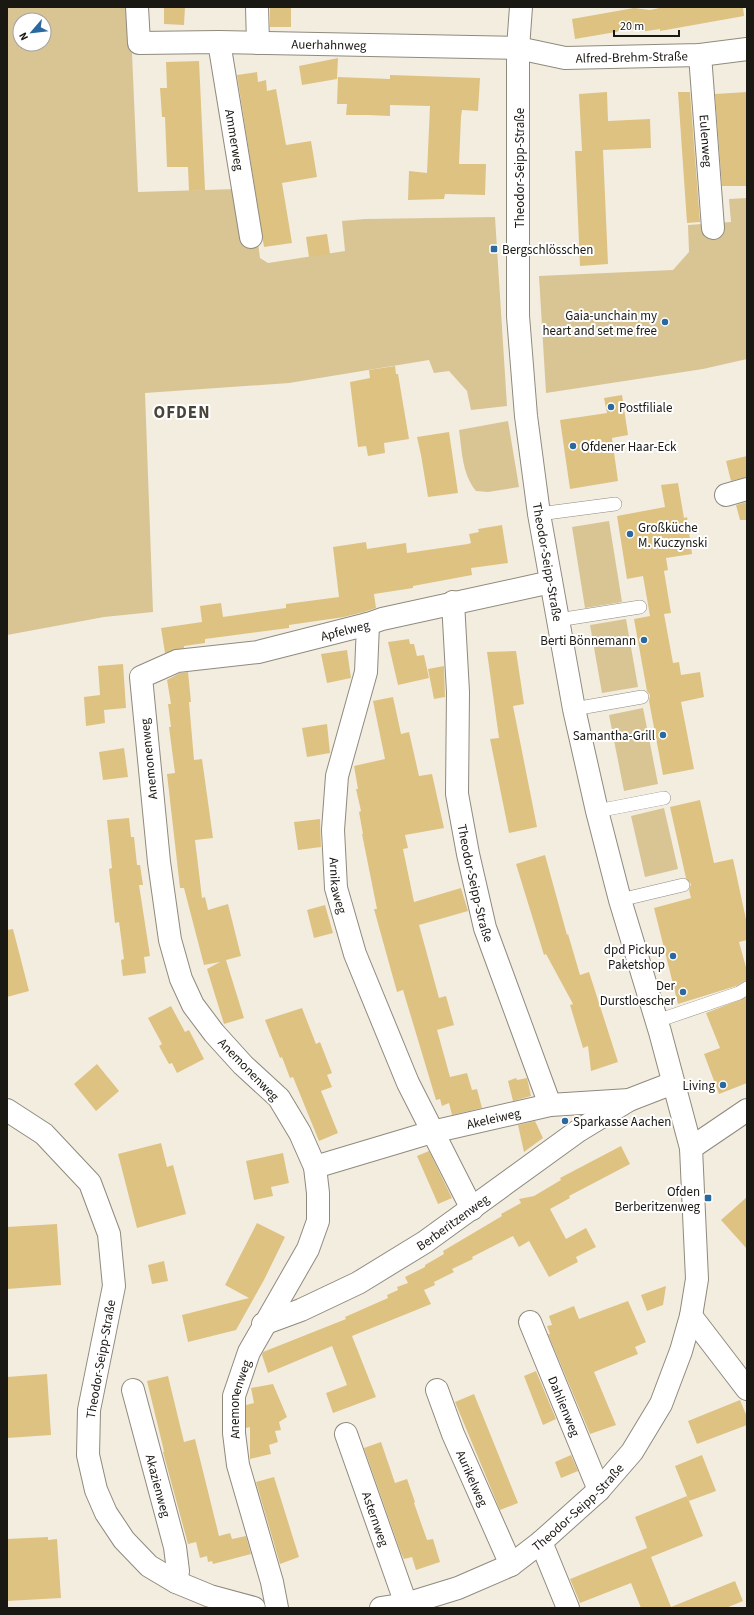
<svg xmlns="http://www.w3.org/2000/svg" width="754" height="1615" viewBox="0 0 754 1615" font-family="'Source Sans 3',sans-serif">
	<rect width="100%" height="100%" fill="#f3ede0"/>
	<g fill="#d9c494" fill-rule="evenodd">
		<path d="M7,7H130L138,192L237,189L257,236L260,258L268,263L345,251L342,221L365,219L495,217L507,406L471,410L467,391L449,371L434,373L429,360L289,383L145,393L153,612L104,617L7,635ZM20,20H44V44H20Z"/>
		<polygon points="747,198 747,359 703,369 546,393 539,276 673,270 689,252 688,225 731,222 729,199"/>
		<path d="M508,421L519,487L488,492L476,491C462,474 462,451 459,430Z"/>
		<polygon points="609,521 622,602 585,608 572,527"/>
		<polygon points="626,619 638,687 602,693 590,625"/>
		<polygon points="643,708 658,784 624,791 609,715"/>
		<polygon points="664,808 678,869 645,877 631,816"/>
	</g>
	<g fill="#dec282">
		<polygon points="164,7 185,7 184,25 164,24"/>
		<rect x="270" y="7" width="21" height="20"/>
		<polygon points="664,7 743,7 744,16 660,31 660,29 640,32 639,28 575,39 572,19 634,8 650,10"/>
		<polygon points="338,58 337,79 302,85 299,66"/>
		<polygon points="199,61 205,190 189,191 188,167 167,167 165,117 162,117 160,88 167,88 166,62"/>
		<polygon points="257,72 258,82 266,80 267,91 276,89 286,145 311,141 317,177 282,183 292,243 264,247 237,75"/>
		<polygon points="390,75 480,78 478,111 462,110 461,117 459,164 486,164 485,195 445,194 444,199 408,200 409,171 427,173 430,106 390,105 390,116 368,115 346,115 347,104 337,104 338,77 390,79"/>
		<polygon points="607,92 608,121 650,119 651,148 603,150 608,264 580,266 575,151 582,151 579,94"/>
		<polygon points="678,92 690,92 700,222 687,223"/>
		<polygon points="747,92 747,186 722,186 715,94"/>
		<polygon points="327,234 330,254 309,257 306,237"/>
		<polygon points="395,366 396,374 398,374 409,439 384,443 385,453 368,456 366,446 358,447 350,382 370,378 369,370"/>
		<polygon points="622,395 628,435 612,438 618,481 570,489 560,420 607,413 604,398"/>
		<polygon points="449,432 458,493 428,497 421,455 417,437"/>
		<polygon points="747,456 747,477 731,481 726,461"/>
		<polygon points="678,483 684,518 687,517 692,554 666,558 668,570 664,571 671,613 664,614 673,663 679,662 681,675 700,672 704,697 681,702 694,769 663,775 649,701 650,695 647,691 634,619 650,616 643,576 627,579 617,516 665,507 661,485"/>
		<polygon points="747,502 747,520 740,520 736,505"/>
		<polygon points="502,525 508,563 471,568 472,575 413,586 413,588 374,594 376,608 364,612 344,617 289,625 289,628 205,639 205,643 184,646 184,648 165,653 161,628 202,622 200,606 221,603 223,617 286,608 286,604 339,597 333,547 366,542 367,549 406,543 407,553 468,544 471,543 469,534 479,532 478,529"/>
		<polygon points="409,639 410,644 414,644 417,656 424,655 429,678 398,685 388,642"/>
		<polygon points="347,650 351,678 327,683 321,654"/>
		<polygon points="516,651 524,704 513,706 537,827 509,833 490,739 499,738 487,652"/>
		<polygon points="123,664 126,708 104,710 105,723 86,726 84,697 100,695 98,666"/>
		<polygon points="444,666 445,697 434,699 428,669"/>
		<polygon points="188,672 191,702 189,702 194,760 202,759 213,838 195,840 202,898 205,897 208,910 228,904 241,956 226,960 244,1018 224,1024 207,969 220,962 204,965 184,888 180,888 167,774 175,773 169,727 171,727 168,704 171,704 167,680 180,673"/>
		<polygon points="393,697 401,734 409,732 419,776 432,774 444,828 405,835 408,848 403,849 414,902 461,888 468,911 419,925 439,998 446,996 454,1025 437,1030 450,1077 467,1073 472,1090 477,1089 482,1108 452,1115 449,1103 442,1106 440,1099 436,1100 403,990 397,992 374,909 377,909 362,834 363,834 359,812 361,811 356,789 358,789 354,766 385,759 373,701"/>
		<polygon points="327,724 330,753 307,757 302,728"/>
		<polygon points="124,748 128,777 103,780 99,752"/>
		<polygon points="700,800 714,863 733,859 747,924 747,940 739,942 747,971 747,980 736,986 678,1004 654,908 691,898 689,890 691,884 686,878 670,807"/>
		<polygon points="129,818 131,837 134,837 137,865 140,865 143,885 139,885 150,956 144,957 146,973 123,976 121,960 124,959 119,922 115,923 109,869 112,868 107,820"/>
		<polygon points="320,819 321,847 298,850 294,822"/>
		<polygon points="545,855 567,935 568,934 580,975 589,972 618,1062 591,1071 588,1046 583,1048 570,1005 573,1004 546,954 544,955 516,864"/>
		<polygon points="325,905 333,933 314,938 307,910"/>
		<polygon points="13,929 29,991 7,997 7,930"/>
		<polygon points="747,997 747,1083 719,1094 704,1054 720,1048 706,1013"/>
		<polygon points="171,1006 185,1032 189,1030 204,1059 177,1073 172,1063 169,1064 159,1046 162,1044 148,1018"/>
		<polygon points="302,1008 316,1044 320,1042 332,1073 327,1075 332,1087 321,1091 338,1133 319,1141 293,1077 290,1078 282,1057 280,1058 265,1020"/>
		<polygon points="97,1064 119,1091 96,1111 74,1084"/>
		<polygon points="516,1078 517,1080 527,1078 531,1096 513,1101 508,1081"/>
		<polygon points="535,1121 543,1138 524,1152 518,1125"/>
		<polygon points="161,1143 167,1167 173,1165 186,1214 137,1228 118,1154"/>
		<polygon points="621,1146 630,1164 569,1196 570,1198 550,1209 566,1239 586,1228 596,1247 576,1257 578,1262 549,1277 529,1241 519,1247 513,1236 472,1257 473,1259 452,1269 454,1272 434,1282 435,1285 424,1290 431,1304 352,1336 376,1397 333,1413 326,1393 347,1385 332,1346 268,1373 262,1355 263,1352 346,1319 345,1317 388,1298 387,1295 398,1290 397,1287 408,1283 405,1277 425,1267 425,1265 444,1254 443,1251 502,1216 501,1214 521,1203 519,1199 534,1196 561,1180 560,1178"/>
		<polygon points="429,1151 452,1198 438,1204 417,1156"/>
		<polygon points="283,1153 289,1183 271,1187 273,1196 254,1200 246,1161"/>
		<polygon points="747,1197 747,1249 721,1220"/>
		<polygon points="257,1223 285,1237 264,1280 236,1330 188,1342 182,1315 249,1298 225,1285"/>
		<polygon points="57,1224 61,1285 7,1289 7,1227"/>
		<polygon points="164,1261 168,1281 152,1284 148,1265"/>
		<polygon points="666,1286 663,1305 647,1311 641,1295"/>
		<polygon points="628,1301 646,1342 635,1347 638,1354 594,1372 616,1425 590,1434 548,1334 550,1334 547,1326 552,1325 549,1316 574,1306 579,1319"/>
		<polygon points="536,1371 556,1419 543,1425 524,1376"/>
		<polygon points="47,1374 51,1435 7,1438 7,1377"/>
		<polygon points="168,1376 184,1442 195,1439 219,1536 230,1533 232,1539 246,1536 251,1554 213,1564 212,1561 208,1562 207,1556 200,1558 196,1542 188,1544 163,1452 164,1452 163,1447 147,1381"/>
		<polygon points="273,1384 287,1417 279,1422 281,1430 275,1431 278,1442 269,1445 271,1454 250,1459 250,1427 246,1428 246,1405 254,1403 251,1388"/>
		<polygon points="474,1394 518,1503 500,1510 455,1402"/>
		<polygon points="740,1400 747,1417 747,1425 697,1444 688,1421"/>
		<polygon points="381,1442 395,1483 407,1479 415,1502 414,1503 427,1540 433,1539 440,1562 416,1570 412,1557 404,1559 401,1553 364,1448"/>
		<polygon points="571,1455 578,1471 561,1478 555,1462"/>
		<polygon points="702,1455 716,1491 689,1501 675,1466"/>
		<polygon points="274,1477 299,1557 280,1564 256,1482"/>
		<polygon points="687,1496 703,1536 651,1557 671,1607 735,1581 743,1601 726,1608 641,1608 631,1583 580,1603 570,1579 647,1548 635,1517"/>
		<polygon points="48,1537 48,1540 57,1539 61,1598 7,1601 7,1539"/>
	</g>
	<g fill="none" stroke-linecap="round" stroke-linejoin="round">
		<g stroke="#908a7e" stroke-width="14">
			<g id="lane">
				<polyline points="539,514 615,504"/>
				<polyline points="558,620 640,607"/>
				<polyline points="574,709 642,697"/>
				<polyline points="597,811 664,798"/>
				<polyline points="620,900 683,885"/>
				<polyline points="657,1021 739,993 747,988"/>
			</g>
		</g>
		<g stroke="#908a7e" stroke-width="24">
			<g id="street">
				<path id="s1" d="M137,7L139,43L219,42L518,48L565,58L700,55L747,49"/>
				<polyline points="257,7 258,43"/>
				<path id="s2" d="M219,42L251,237"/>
				<path id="s3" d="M700,55L713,228"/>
				<polyline points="726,495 747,489"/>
				<path id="s4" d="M453,602L458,692L457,794L468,854L485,928L550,1105"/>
				<path id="s5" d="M368,624L366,672L337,776L333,830L336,888L355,954L408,1083L472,1209"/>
				<polyline points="691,1148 747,1110"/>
				<path id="s6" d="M315,1167L432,1132L550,1105L629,1100L673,1083"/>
				<polyline points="691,1316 747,1389"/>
				<path id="s7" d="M530,1322L599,1490"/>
				<path id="s8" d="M263,1324L301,1310L358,1283L425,1242L578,1131L629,1100"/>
				<path id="s9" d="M133,1390L175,1547L178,1571L176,1582"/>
				<path id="s10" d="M437,1390L453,1434L511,1565"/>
				<path id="s11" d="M346,1434L406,1604"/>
				<polyline points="541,1542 568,1608"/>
				<path id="s12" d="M277,1608L272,1582L238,1465L234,1433V1396L249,1352L308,1249L318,1221V1193L315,1167L300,1133L279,1098L243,1065L214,1033L193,1005L181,979L170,940L159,862L141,677L177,661L258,652L368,624L382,619L551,582"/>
			</g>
		</g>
		<g stroke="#908a7e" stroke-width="24">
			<g id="secondary">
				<polyline points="7,1110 44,1134 90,1183 109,1234 114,1286 89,1410 88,1455 96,1490 106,1513 124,1540 149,1566 176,1582 210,1596 254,1608"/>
				<path id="s13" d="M381,1608L406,1604L458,1588L511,1565L541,1542L599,1490L632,1452L661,1404L681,1351L691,1316L697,1279L691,1148L660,1032L620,900L597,811L574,709L539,514L526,416L518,316V48L521,7"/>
			</g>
		</g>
		<use href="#lane" stroke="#fff" stroke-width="13"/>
		<use href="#street" stroke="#fff" stroke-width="22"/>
		<use href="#secondary" stroke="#fff" stroke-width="22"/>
	</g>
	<g fill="#2b689f" stroke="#fff" stroke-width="1.5">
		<rect x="490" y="245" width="8" height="8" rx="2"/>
		<circle cx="665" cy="322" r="4"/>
		<circle cx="611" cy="407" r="4"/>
		<circle cx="573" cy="446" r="4"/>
		<circle cx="630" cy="534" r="4"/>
		<circle cx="644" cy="640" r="4"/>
		<circle cx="663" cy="735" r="4"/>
		<circle cx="673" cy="956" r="4"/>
		<circle cx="683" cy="992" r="4"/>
		<circle cx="723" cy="1085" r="4"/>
		<circle cx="565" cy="1121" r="4"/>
		<rect x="704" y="1194" width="8" height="8" rx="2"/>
	</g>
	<g text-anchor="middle" stroke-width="4" stroke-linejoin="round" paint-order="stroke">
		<g font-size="13" fill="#1a1813" stroke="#fff">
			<text dy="5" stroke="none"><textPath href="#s1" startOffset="226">Auerhahnweg</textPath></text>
			<text dy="5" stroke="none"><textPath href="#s1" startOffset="530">Alfred-Brehm-Straße</textPath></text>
			<text dy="5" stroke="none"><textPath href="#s2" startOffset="99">Ammerweg</textPath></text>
			<text dy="5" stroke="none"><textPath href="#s3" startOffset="86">Eulenweg</textPath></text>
			<text transform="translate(519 168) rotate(-90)" y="5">Theodor-Seipp-Straße</text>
			<text transform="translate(548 562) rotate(80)" y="5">Theodor-Seipp-Straße</text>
			<text dy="5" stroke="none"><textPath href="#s12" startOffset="1216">Apfelweg</textPath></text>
			<text transform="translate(148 759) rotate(-96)" y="5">Anemonenweg</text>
			<text dy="5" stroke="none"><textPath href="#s4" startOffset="283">Theodor-Seipp-Straße</textPath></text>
			<text dy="5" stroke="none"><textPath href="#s5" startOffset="266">Arnikaweg</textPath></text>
			<text transform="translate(249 1069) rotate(46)" y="5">Anemonenweg</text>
			<text dy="5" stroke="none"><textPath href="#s6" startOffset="185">Akeleiweg</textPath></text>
			<text dy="5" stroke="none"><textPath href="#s8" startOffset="216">Berberitzenweg</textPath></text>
			<text transform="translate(100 1359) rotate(-80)" y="5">Theodor-Seipp-Straße</text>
			<text dy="5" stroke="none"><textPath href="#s12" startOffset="215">Anemonenweg</textPath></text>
			<text dy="5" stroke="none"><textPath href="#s7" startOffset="91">Dahlienweg</textPath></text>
			<text dy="5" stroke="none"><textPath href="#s10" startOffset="95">Aurikelweg</textPath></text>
			<text dy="5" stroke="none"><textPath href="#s9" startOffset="99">Akazienweg</textPath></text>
			<text dy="5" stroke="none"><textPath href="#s13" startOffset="226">Theodor-Seipp-Straße</textPath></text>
			<text dy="5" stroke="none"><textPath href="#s11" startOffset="90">Asternweg</textPath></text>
		</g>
		<g font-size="13" fill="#1a1813" stroke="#fff" text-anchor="end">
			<text x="502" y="254" text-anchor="start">Bergschlösschen</text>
			<text x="657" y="320">Gaia-unchain my<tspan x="657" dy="15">heart and set me free</tspan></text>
			<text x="619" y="412" text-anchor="start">Postfiliale</text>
			<text x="581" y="451" text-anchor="start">Ofdener Haar-Eck</text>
			<text x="638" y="532" text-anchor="start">Großküche<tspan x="638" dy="15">M. Kuczynski</tspan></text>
			<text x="636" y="645">Berti Bönnemann</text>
			<text x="655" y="740">Samantha-Grill</text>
			<text x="665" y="954">dpd Pickup<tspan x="665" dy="15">Paketshop</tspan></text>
			<text x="675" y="990">Der<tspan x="675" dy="15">Durstloescher</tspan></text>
			<text x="715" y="1090">Living</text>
			<text x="573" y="1126" text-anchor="start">Sparkasse Aachen</text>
			<text x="700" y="1196">Ofden<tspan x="700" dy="15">Berberitzenweg</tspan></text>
		</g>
		<g font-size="17" font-weight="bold" letter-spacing="1" fill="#4a453a" stroke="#fff">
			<text x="182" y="418">OFDEN</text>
		</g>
	</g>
	<rect width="754" height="1615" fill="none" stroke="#1a1813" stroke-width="16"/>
	<g transform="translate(32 32) rotate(242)"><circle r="19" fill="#ffffff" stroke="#a3a3a1"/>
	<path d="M0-3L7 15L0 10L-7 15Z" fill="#2b689f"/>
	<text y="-6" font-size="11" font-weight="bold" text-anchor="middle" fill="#1a1813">N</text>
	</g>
	<path d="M614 30v6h65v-6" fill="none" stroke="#1a1813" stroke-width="2"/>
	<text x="620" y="30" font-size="12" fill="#1a1813" stroke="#ffffff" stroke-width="3" paint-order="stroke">20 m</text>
</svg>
